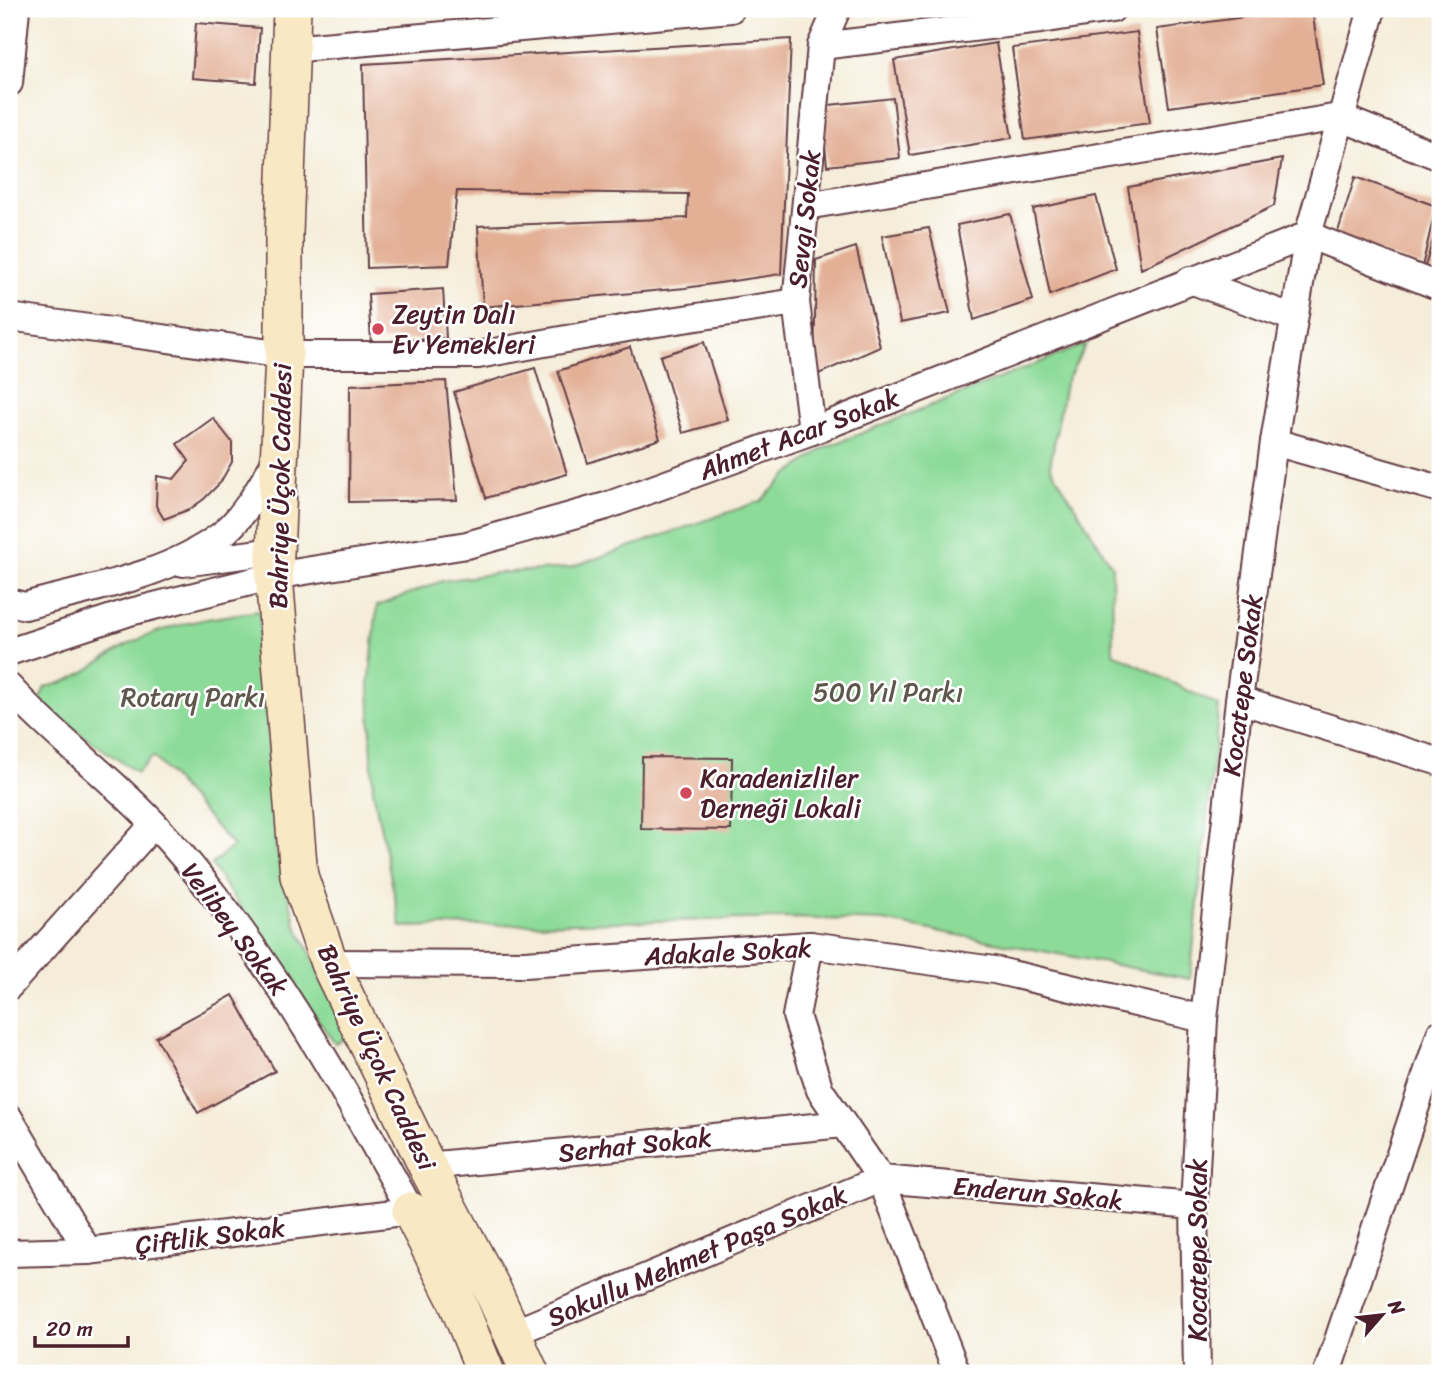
<svg xmlns="http://www.w3.org/2000/svg" width="1449" height="1382" viewBox="0 0 1449 1382" font-family="Sriracha,sans-serif">
	<rect width="100%" height="100%" fill="#fff"/>
	<filter id="ink" filterUnits="userSpaceOnUse"><feTurbulence type="fractalNoise" baseFrequency=".0143" numOctaves="2"/><feDisplacementMap in="SourceGraphic" scale="14" xChannelSelector="R" yChannelSelector="G"/><feConvolveMatrix kernelMatrix="1 2 1 2 8 2 1 2 1" color-interpolation-filters="sRGB"/></filter>
	<filter id="wash" filterUnits="userSpaceOnUse"><feTurbulence type="fractalNoise" baseFrequency=".00686" numOctaves="4" result="noise"/><feDisplacementMap in="SourceGraphic" scale="28" xChannelSelector="R" yChannelSelector="G"/><feGaussianBlur stdDeviation="1.57" result="paint"/><feColorMatrix in="noise" values="0 0 0 0 0 0 0 0 0 0 0 0 0 0 0 0 0 1.4 0 .05"/><feComposite in="paint" operator="in"/></filter>
	<g filter="url(#wash)">
		<rect width="100%" height="100%" fill="#f5edd9"/>
		<g fill="#8ddb99" stroke="#6c7d62" stroke-width="2">
			<polygon points="1086,344 1065,384 1050,466 1112,566 1113,653 1219,706 1190,979 883,921 792,918 401,927 373,791 369,685 377,606 442,581 497,573 569,568 761,501 787,475 824,448"/>
			<path d="M259,611L276,848L296,925L352,1035L335,1044L211,865L233,846L153,756L137,773L38,704L45,687C80,681 97,661 127,645C168,623 215,617 259,611Z"/>
		</g>
		<g id="blocks">
			<g fill="#e3b096">
				<polygon points="1303,9 1312,9 1323,85 1169,107 1157,29"/>
				<polygon points="196,23 260,28 256,83 192,78"/>
				<polygon points="1137,32 1150,123 1025,140 1012,48"/>
				<polygon points="791,39 781,274 685,288 483,307 478,226 687,218 688,194 457,191 449,265 367,268 363,64"/>
				<polygon points="996,43 1012,138 910,155 894,60"/>
				<polygon points="893,98 900,158 827,166 821,106"/>
				<polygon points="1282,159 1274,206 1141,269 1128,187"/>
				<polygon points="1355,177 1436,206 1422,267 1336,238"/>
				<polygon points="1096,196 1116,269 1050,295 1033,209"/>
				<polygon points="1010,214 1033,300 974,320 957,225"/>
				<polygon points="1440,216 1440,275 1424,270"/>
				<polygon points="929,228 950,313 900,323 882,236"/>
				<polygon points="856,247 880,347 814,376 816,260"/>
				<polygon points="443,289 446,338 371,342 368,294"/>
				<polygon points="704,342 728,420 683,433 660,356"/>
				<polygon points="630,347 660,439 588,463 558,371"/>
				<polygon points="535,368 567,474 486,498 454,392"/>
				<polygon points="446,381 457,500 349,502 350,385"/>
				<polygon points="213,418 232,442 232,462 220,483 204,499 190,509 164,519 156,506 157,476 174,479 189,461 177,444"/>
				<polygon points="642,757 732,758 731,830 641,829"/>
				<polygon points="233,995 275,1071 198,1113 156,1037"/>
			</g>
		</g>
	</g>
	<g filter="url(#ink)">
		<use href="#blocks" fill-opacity="0" stroke="#643e45" stroke-width="2"/>
		<g fill="none" stroke-linecap="round" stroke-linejoin="round">
			<g stroke="#643e45" stroke-width="30">
				<g id="street">
					<polyline points="821,46 1040,20 1112,9"/>
					<polyline points="290,49 731,9"/>
					<polyline points="9,83 16,9"/>
					<polyline points="806,206 1339,117 1440,157"/>
					<polyline points="1190,280 1294,318"/>
					<polyline points="9,317 284,355 478,355 644,325 796,302"/>
					<polyline points="812,431 796,302 821,46 837,9"/>
					<polyline points="1274,442 1440,489"/>
					<polyline points="183,563 275,551"/>
					<path d="M9,602L25,606C90,588 164,577 220,536C245,517 261,485 277,459"/>
					<polyline points="9,652 130,612 274,576 467,545 606,506 812,431 1308,235 1440,287"/>
					<path d="M9,687C54,737 110,776 156,826C261,940 336,1075 411,1211L88,1251L9,1253"/>
					<polyline points="1239,700 1440,762"/>
					<polyline points="810,945 796,1016 820,1090 881,1179 957,1373"/>
					<polyline points="329,963 525,964 810,945 994,970 1204,1019"/>
					<polyline points="9,986 154,824"/>
					<polyline points="9,1118 88,1251"/>
					<polyline points="427,1166 843,1124"/>
					<polyline points="513,1333 881,1179 1194,1206"/>
					<polyline points="1197,1373 1194,1206 1204,1019 1239,700 1274,442 1308,235 1372,9"/>
					<polyline points="1327,1373 1440,1034"/>
				</g>
			</g>
			<g stroke="#643e45" stroke-width="40">
				<g id="secondary">
					<polyline points="292,9 284,234 284,355 274,576 299,876 329,963 427,1166 492,1289 530,1373"/>
					<polyline points="411,1211 456,1299 486,1373"/>
				</g>
			</g>
			<use href="#street" stroke="#fff" stroke-width="26"/>
			<use href="#secondary" stroke="#f8e8c3" stroke-width="37"/>
		</g>
	</g>
	<g fill="#d1495b" stroke="#fff" stroke-width="2.5">
		<circle cx="378" cy="329" r="7"/>
		<circle cx="686" cy="793" r="7"/>
	</g>
	<g text-anchor="middle" stroke-width="5" stroke-linejoin="round" paint-order="stroke">
		<g font-size="26" fill="#4a1f2b" stroke="#fff">
			<text transform="translate(804 219) rotate(-84)" y="9">Sevgi Sokak</text>
			<text transform="translate(799 434) rotate(-21)" y="9">Ahmet Acar Sokak</text>
			<text transform="translate(280 486) rotate(-89)" y="9">Bahriye Üçok Caddesi</text>
			<text transform="translate(1242 685) rotate(-83)" y="9">Kocatepe Sokak</text>
			<text transform="translate(235 929) rotate(53)" y="9">Velibey Sokak</text>
			<text transform="translate(728 952) rotate(-3)" y="9">Adakale Sokak</text>
			<text transform="translate(377 1057) rotate(65)" y="9">Bahriye Üçok Caddesi</text>
			<text transform="translate(635 1145) rotate(-6)" y="9">Serhat Sokak</text>
			<text transform="translate(1038 1193) rotate(5)" y="9">Enderun Sokak</text>
			<text transform="translate(210 1236) rotate(-7)" y="9">Çiftlik Sokak</text>
			<text transform="translate(1197 1250) rotate(-90)" y="9">Kocatepe Sokak</text>
			<text transform="translate(697 1256) rotate(-23)" y="9">Sokullu Mehmet Paşa Sokak</text>
		</g>
		<g font-size="26" fill="#4a1f2b" stroke="#fff" text-anchor="start">
			<text x="392" y="323">Zeytin Dalı<tspan x="392" dy="30">Ev Yemekleri</tspan></text>
			<text x="700" y="787">Karadenizliler<tspan x="700" dy="30">Derneği Lokali</tspan></text>
		</g>
		<g font-size="26" fill="#5e574c" stroke="#fff">
			<text x="888" y="701">500 Yıl Parkı</text>
			<text x="193" y="706">Rotary Parkı</text>
		</g>
	</g>
	<rect width="1449" height="1382" fill="none" stroke="#fff" stroke-width="35"/>
	<g transform="translate(1382 1315) rotate(62)" stroke="#ffffff" stroke-width="5" paint-order="stroke">
	<path d="M0-5L12 26L0 18L-12 26Z" fill="#4a1f2b"/>
	<text y="-10" font-size="19" font-weight="bold" text-anchor="middle" fill="#4a1f2b">N</text>
	</g>
	<path d="M35 1336v10h93v-10" fill="none" stroke="#4a1f2b" stroke-width="3.5"/>
	<text x="46" y="1336" font-size="21" fill="#4a1f2b" stroke="#ffffff" stroke-width="5" paint-order="stroke">20 m</text>
</svg>
